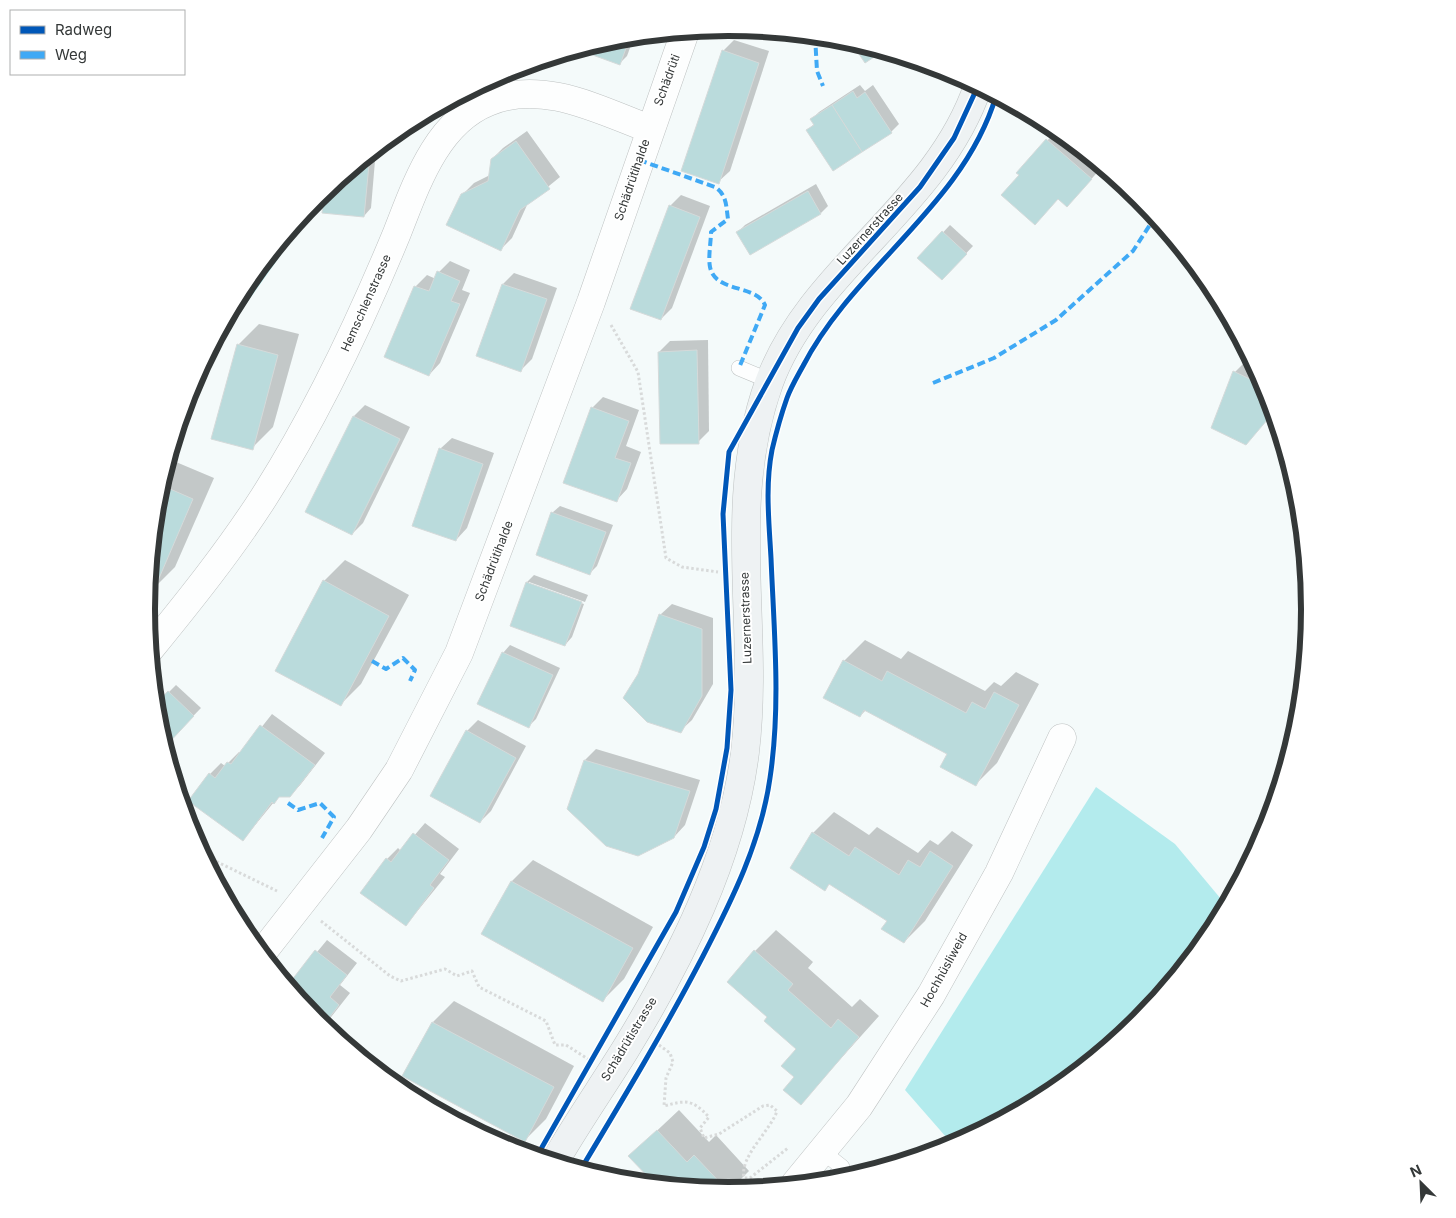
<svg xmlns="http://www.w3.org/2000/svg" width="1456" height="1218" viewBox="0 0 1456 1218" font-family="Inter,sans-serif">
	<rect width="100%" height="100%" fill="#f4fafa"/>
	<g fill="#b3ebed">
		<polygon points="305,213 305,221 202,366 245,286"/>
		<polygon points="1096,787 1175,844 1226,905 1211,932 1139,1020 1051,1093 953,1145 905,1090"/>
	</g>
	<g fill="#0003">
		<polygon points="634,37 627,56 620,63 580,49 615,39"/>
		<polygon points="734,40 769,51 730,171 718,182 723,51"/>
		<polygon points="860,85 865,91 873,85 899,124 891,132 833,169 808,130 815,123 812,119 819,112"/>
		<polygon points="1057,130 1102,167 1078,194 1059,198 1018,173"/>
		<polygon points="527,131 560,177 528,203 512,238 501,249 462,195 474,183 490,175 492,159 503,148"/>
		<polygon points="376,149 371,208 364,216 323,212 325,191"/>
		<polygon points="816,184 828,206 821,213 750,253 738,232 745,225"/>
		<polygon points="681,195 710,206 672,308 661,319 670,206"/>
		<polygon points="950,225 973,246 942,279 919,258"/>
		<polygon points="450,261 470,270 462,290 470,293 440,363 429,375 386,356 416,286 427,275 436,279 439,272"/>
		<polygon points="514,273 557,288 532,359 521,370 478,355 503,284"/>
		<polygon points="259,324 299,334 273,427 252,448 238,345"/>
		<polygon points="708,340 709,431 698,442 659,352 670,341"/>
		<polygon points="1246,361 1254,365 1265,387 1273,413 1246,443 1235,372"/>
		<polygon points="603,397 639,410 626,446 641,452 627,489 616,501 592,408"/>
		<polygon points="365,405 410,427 363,523 352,534 307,512 354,416"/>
		<polygon points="452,438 494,453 467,528 456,540 440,449"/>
		<polygon points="176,462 214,478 175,567 154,588 149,586 158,495 164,474"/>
		<polygon points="560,506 613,525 597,566 590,573 552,513"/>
		<polygon points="345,560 409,595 361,684 340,705 324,581"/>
		<polygon points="534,575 588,595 585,602 529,582 529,584 584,604 572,637 565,645 527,582"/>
		<polygon points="672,604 713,618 713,684 692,720 680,731 639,674 660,615"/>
		<polygon points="865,640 901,659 908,651 985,691 994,682 1001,686 1016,672 1039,684 997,763 976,784 948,753 866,710 860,716 844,661"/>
		<polygon points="510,645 560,668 536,719 529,726 503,653"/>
		<polygon points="176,685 201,708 165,745 158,722 156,705"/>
		<polygon points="272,714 325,753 301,784 290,796 280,796 274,802 243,840 210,774 221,763 225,766 239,752 241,753"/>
		<polygon points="478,720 526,746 491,811 480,822 467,731"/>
		<polygon points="596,749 700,780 685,825 674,837 585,760"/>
		<polygon points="834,812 869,835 877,827 918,853 930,840 938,845 952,831 973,845 925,921 904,942 889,920 830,883 825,889 813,833"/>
		<polygon points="425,823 459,849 440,874 445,877 406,925 387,859 398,848 401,851"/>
		<polygon points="533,860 653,927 624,979 603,1000 483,933 512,881"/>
		<polygon points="776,930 813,962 808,968 852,1007 860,999 879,1016 801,1103 796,1077 798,1049 755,951"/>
		<polygon points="327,940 357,963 340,985 350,993 324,1026 289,986"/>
		<polygon points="454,1001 574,1066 546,1119 525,1140 433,1022"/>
		<polygon points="679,1110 709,1142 716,1135 749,1171 730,1190 656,1183 630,1156"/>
	</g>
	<g fill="#badbdc" stroke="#d5dada">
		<polygon points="630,37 620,65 579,50 615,39"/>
		<polygon points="851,42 883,51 865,63"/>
		<polygon points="722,50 759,63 719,184 681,171"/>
		<polygon points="853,91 857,98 865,92 892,133 862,152 832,105"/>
		<polygon points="832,105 862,152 833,171 806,130 814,125 810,119"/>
		<polygon points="1046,139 1092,179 1067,207 1058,199 1035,225 1001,195 1019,175 1016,173"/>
		<polygon points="516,141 550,189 520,210 501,251 446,225 461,194 488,181 491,159"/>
		<polygon points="370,154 364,217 322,213 324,192"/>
		<polygon points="808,191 821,214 750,255 736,232"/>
		<polygon points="669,205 700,217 661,320 630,309"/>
		<polygon points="942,231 967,254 942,280 917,258"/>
		<polygon points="437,271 460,281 451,301 460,304 429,376 384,357 414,286 429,291"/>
		<polygon points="502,284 547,299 521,372 476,356"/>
		<polygon points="237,344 278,355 253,450 211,439"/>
		<polygon points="697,350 699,444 660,444 658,352"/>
		<polygon points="1233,371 1254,381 1259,374 1265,387 1273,413 1246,445 1211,428"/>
		<polygon points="591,407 629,421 615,458 631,463 617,502 563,483"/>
		<polygon points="353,416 400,439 352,535 305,512"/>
		<polygon points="439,448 483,464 456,541 412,526"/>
		<polygon points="161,485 193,499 154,590 149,587 158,495"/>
		<polygon points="551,512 606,532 590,575 536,555"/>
		<polygon points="323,580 389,616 341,706 275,671"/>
		<polygon points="526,582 582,602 565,646 510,626"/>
		<polygon points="659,614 702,629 702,696 681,733 647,722 623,698 638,674"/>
		<polygon points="502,652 553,675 529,728 477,704"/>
		<polygon points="843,660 882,681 887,671 966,713 972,702 985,709 994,692 1019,705 976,786 940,767 947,754 864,710 860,717 823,698"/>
		<polygon points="168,691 194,716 165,747 158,722 156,704"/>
		<polygon points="260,725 315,765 290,797 279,797 274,804 272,802 243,841 188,801 209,773 215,778 227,762 231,764"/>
		<polygon points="466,730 516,758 480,823 430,796"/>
		<polygon points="584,760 690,791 674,838 638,856 606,846 567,809"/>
		<polygon points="812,832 849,856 855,847 899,875 908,860 920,867 930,851 953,866 904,943 881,929 887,921 829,884 825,891 790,868"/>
		<polygon points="413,833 449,860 430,885 434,888 406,926 360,893 386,858 391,862"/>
		<polygon points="511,881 633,948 603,1002 481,934"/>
		<polygon points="315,950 347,975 330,997 339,1005 323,1026 288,985"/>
		<polygon points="754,950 793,984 788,990 831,1028 838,1019 859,1037 801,1105 783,1090 794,1077 781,1066 796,1049 764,1021 767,1017 727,982"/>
		<polygon points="432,1022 554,1087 525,1142 402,1076"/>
		<polygon points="657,1130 687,1162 694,1155 727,1190 654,1183 628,1156"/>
	</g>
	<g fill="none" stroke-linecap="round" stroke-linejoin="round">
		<g stroke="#bec2c2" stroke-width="16">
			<g id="lane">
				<polyline points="739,368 770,381"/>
				<polyline points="823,1152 842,1167 833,1180"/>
			</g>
		</g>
		<g stroke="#bec2c2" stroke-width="29">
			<g id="street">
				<path d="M150,649C190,600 230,550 264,497C317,414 359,325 397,233C416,185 436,123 488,102C542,79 599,110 650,129"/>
				<polyline points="262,953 359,829 399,770 459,653 591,302 685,32"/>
				<polyline points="795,1184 859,1106 931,995 999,873 1062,738"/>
			</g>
		</g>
		<g stroke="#bec2c2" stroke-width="29">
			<path id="secondary" d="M555,1161C577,1123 602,1087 625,1050C680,960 732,858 745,752C760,627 725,506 769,383C811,268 937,207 978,86"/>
		</g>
		<g stroke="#d8dada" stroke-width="3" stroke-dasharray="2.5 2.5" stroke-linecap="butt">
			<polyline points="611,325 638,372 666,558 682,567 718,572"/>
			<polyline points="186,403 242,290"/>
			<polyline points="203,855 277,891"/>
			<polyline points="321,921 390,976 401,981 445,969 457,976 472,971 479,987 546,1021 555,1045 566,1045 588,1059"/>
			<path d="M659,1045L670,1053L673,1062L666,1078L664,1106C686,1100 692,1099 709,1117L700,1128L704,1138L719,1134L763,1106L770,1105L777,1111C771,1130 739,1157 744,1178H750L788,1148"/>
		</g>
		<use href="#lane" stroke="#fdfefe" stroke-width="15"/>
		<use href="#street" stroke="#fdfefe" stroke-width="28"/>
		<use href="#secondary" stroke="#eef2f3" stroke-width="28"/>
		<g stroke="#3fa9f5" stroke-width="4" stroke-dasharray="8 4" stroke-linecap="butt">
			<polyline points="815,36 817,71 823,86"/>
			<path d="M639,160L715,187C727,195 726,206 728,219L711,232C711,242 708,257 710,267C715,293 756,284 765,305L739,368"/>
			<polyline points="1252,361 1252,364"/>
			<polyline points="933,383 994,358 1056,320 1133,251 1155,217"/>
			<polyline points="372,661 386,669 403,658 415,670 410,681"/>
			<polyline points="288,803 298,810 320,803 334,817 322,838"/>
		</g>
		<g stroke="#fff" stroke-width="8">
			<g id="cycleway">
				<polyline points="537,1156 676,912 704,847 716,809 727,748 731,690 723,514 729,452 798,328 819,299 920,187 954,138 978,86"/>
				<path d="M581,1169C623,1099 665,1029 703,956C732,900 761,842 770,778C781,705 774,631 771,558C769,522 765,486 772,450C776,433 781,415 787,398C791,387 797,377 803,366C854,267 963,206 996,96"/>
			</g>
		</g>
		<use href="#cycleway" stroke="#0057b8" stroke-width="5"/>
	</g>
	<g text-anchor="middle" stroke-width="4" stroke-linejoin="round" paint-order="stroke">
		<g font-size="12" fill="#343838" stroke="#fff">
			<text transform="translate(667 80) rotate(-70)" y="4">Schädrüti</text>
			<text transform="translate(632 180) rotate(-71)" y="4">Schädrütihalde</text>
			<text transform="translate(870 229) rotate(-48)" y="4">Luzernerstrasse</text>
			<text transform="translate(366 303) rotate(-66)" y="4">Hemschlenstrasse</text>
			<text transform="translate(494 561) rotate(-69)" y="4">Schädrütihalde</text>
			<text transform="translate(746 618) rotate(-92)" y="4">Luzernerstrasse</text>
			<text transform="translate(944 970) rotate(-61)" y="4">Hochhüsliweid</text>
			<text transform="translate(629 1039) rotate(-59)" y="4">Schädrütistrasse</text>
		</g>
	</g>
	<path d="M0 0H1456V1218H0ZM155 609a573 573 0 1 1 1146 0a573 573 0 1 1-1146 0Z" fill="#fff" fill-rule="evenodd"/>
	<path fill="none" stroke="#343838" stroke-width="6" d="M155 609a573 573 0 1 1 1146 0a573 573 0 1 1-1146 0Z"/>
	<rect x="10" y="10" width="175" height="65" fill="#ffffff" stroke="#aeafaf"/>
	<rect x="20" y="26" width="25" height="8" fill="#0057b8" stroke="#aeafaf"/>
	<text x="55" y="35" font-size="15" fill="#343838">Radweg</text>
	<rect x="20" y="51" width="25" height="8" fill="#3fa9f5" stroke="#aeafaf"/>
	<text x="55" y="60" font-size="15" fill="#343838">Weg</text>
	<g transform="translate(1421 1183) rotate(336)" stroke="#ffffff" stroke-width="4" paint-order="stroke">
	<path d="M0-4L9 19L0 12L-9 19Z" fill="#343838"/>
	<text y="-8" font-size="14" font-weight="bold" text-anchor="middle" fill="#343838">N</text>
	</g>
</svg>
